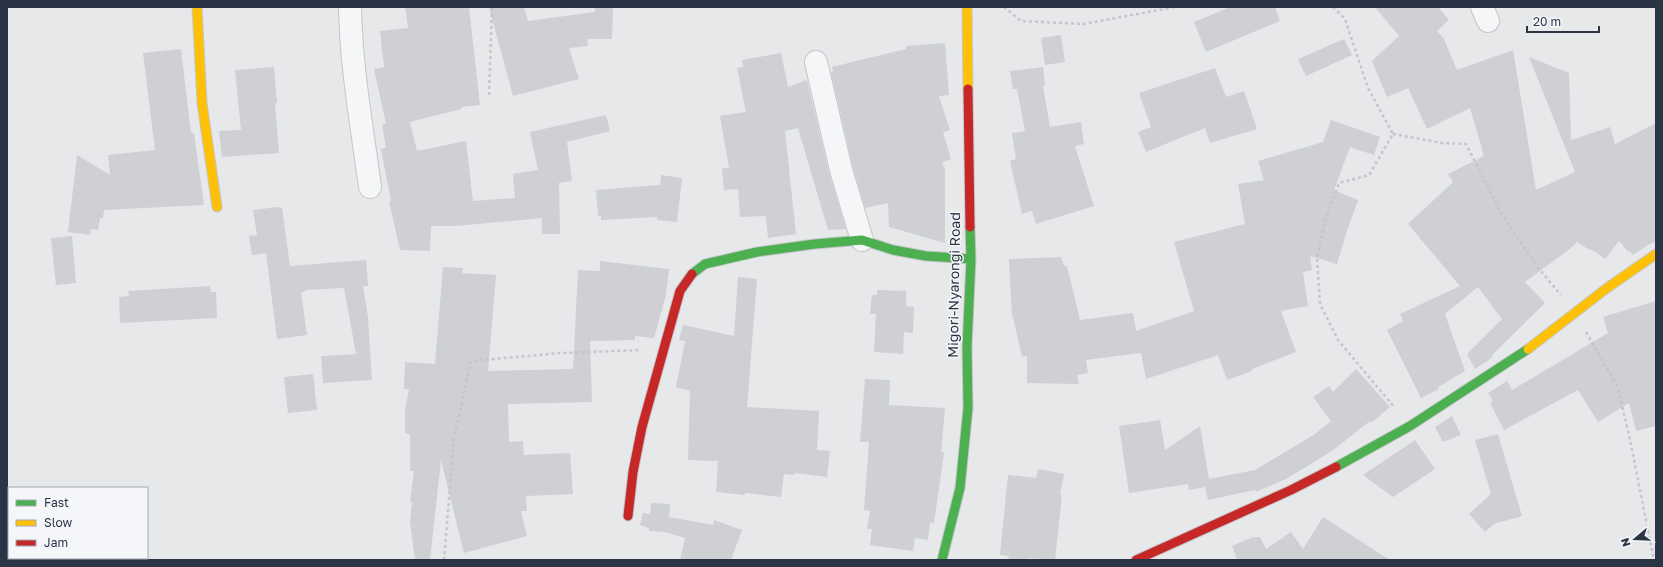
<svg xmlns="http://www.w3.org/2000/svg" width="1663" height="567" viewBox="0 0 1663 567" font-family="'Golos Text',sans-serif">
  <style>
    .building { fill: #ced0d3 }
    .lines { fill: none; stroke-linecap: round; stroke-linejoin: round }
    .street-casing { stroke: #c4c6c8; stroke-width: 24 }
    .fast-casing { stroke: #c4c6c8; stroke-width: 11 }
    .slow-casing { stroke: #c4c6c8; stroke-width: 11 }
    .jam-casing { stroke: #c4c6c8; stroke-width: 11 }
    .path { stroke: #c5c6ca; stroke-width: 2.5; stroke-dasharray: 3 3; stroke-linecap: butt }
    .street { stroke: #f5f6f7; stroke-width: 22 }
    .fast { stroke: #4caf50; stroke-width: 9 }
    .slow { stroke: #ffc107; stroke-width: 9 }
    .jam { stroke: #c62828; stroke-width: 9 }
    .labels { text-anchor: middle; stroke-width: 3; stroke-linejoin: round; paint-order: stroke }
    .street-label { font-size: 14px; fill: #2b3445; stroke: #f4f6f9 }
  </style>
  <rect width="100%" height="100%" fill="#e6e8ea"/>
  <!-- building -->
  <path class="building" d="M405 7H469L480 105 461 107V109L410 122 417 151 466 141 473 201 515 198 513 174 538 170 530 132 606 115 610 131 567 142 572 181 559 183 560 234H542V218L456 226H431L430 251 400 250 389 201H391L381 149 386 148 382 125 386 124 374 69 384 67 380 31 408 28Z
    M489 7H524L528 21 595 12V7H613L612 39H587L588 46 569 48 579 79 513 96Z
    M1230 7H1275L1280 21 1206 52 1194 22Z
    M1375 7H1438L1449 20 1437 31 1444 39 1457 70 1513 50 1536 190 1575 172 1529 57 1569 73 1571 140 1610 127 1615 144 1656 123V242L1649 244 1633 255 1629 251 1628 252 1619 241 1605 259 1594 251 1588 249 1577 242 1571 248 1525 282 1545 303 1492 355 1493 357 1475 369 1467 354 1502 319 1478 287 1445 314 1465 371 1438 387 1439 389 1421 398 1387 330 1403 321 1400 314 1460 286 1408 224 1453 182 1448 174 1484 156 1470 108 1427 129 1408 88 1387 97 1372 61 1399 36Z
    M1061 35 1065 62 1045 65 1041 38Z
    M1344 39 1352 55 1306 76 1298 59Z
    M945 43 949 95 939 96 950 130 943 132 951 159 942 162 945 170V243L889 227 888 203 865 208 853 167 831 72 833 71 832 67 906 49V46Z
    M181 49 191 133H194L204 205 104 210 103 218H100L98 230 91 229 90 235 68 232 77 155 110 175 108 155 155 150 143 53Z
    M781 53 788 87 807 80 829 173 846 229 828 230 798 128 785 131 796 234 768 238 766 216 740 217 738 189 724 190 722 168H729L720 116 746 112 737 68 743 67 742 60Z
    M274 67 277 103H275L279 153 222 157 219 131 241 130 235 70Z
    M1043 67 1045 85 1043 86 1050 127 1081 122 1084 144 1075 146 1094 206 1036 224 1032 211 1022 214 1010 161 1016 159 1012 133 1025 131 1017 89H1013L1010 71Z
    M1215 68 1226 97 1244 91 1257 129 1210 143 1205 128 1146 152 1138 132 1151 127 1139 93Z
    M1331 120 1380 137 1374 155 1350 147 1334 190 1358 200 1347 231 1337 264 1310 256 1312 270 1303 272 1308 306 1281 311 1296 352 1252 369V371L1227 380 1218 355 1146 379 1141 353 1086 360 1088 373 1077 375 1079 384 1027 383V356L1022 357 1013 317H1012L1009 259 1061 257 1064 266H1067L1080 320 1133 313 1136 331 1194 311 1174 242 1245 224 1238 184 1264 180 1258 161 1323 142Z
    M661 175 682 178 677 222 657 220V217L601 220V216H598L596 190 660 185Z
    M277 207 282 208 290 266 366 260 368 286H363L368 317 372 380 323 383 321 356 356 354 344 288 305 290V292H301L307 335 277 339 266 253 252 255 249 236 257 235 253 210Z
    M72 236 76 283 56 285 51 238Z
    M600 261 669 269 666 295 654 338 635 336V340L590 341 592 402 508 404 509 442 523 441 524 455 570 453 573 494 526 496 527 511H521L527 536 464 553 441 460 430 560H415L410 521 412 503 410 502 414 471H410V434L405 433V411L409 389H404L405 362 435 364 443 267 463 268 462 273 496 275 488 371 573 369 578 270 600 271Z
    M738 277 757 279 747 407 819 411 817 450 830 451 827 477 794 473V475L784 474 781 497 745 493V495L716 492 718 461 688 460 690 391 676 387 685 341 679 340 683 325 734 336Z
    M210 286 211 292H216L217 318 120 323 119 297 129 296 128 291Z
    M877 290 906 291V306L914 307 913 333 904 332 903 354 874 352 876 314H870L872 295H877Z
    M1656 301V426L1636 431 1629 403 1598 422 1578 390 1504 430 1490 403 1493 401 1488 393 1507 381 1512 390 1608 333 1603 317Z
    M1356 369 1390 407 1371 423 1370 421 1332 451 1286 479 1256 492 1255 490 1208 500 1205 487 1189 490 1188 484 1129 493 1119 426 1160 420 1165 450 1200 426 1209 479 1255 470 1315 434 1331 421 1313 397 1329 386 1333 392Z
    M313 374 317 410 288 413 284 377Z
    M865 379 890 380 889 405 945 408 941 452 944 453 934 523 930 522 928 540 915 538 913 551 870 545 872 529H867L870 511 864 510 869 442H860Z
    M1452 416 1461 435 1443 442 1435 427Z
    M1498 434 1522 516 1494 524 1485 532 1469 514 1491 494 1475 440Z
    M1415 440 1435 469 1393 497 1363 475Z
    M1038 469 1064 474 1060 495H1062L1055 560 1027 558V560H1008L1009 556 1000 555 1008 475 1036 478Z
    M651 503 670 504 669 517 713 525 714 520 742 530 731 560H680L685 538 665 532 649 531V528L640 525 643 513 650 514Z
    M1323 517 1390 560H1237L1232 546 1253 537H1260L1266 549 1291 532 1303 549Z"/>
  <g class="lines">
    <!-- street casing -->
    <g class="street-casing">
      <path id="street" d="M350 7C351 67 362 127 370 187
        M1482 7 1488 21
        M816 62 841 170 862 240"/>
    </g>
    <!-- fast casing -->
    <g class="fast-casing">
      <path id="fast" d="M692 274 705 264 757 252 815 244 862 240 893 250 926 256 971 259
        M1336 467 1410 426 1528 349
        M942 560 960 488 968 408 967 347 971 259 970 227"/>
    </g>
    <!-- slow casing -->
    <g class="slow-casing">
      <path id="slow" d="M197 7 202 103 217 207
        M967 7 968 89
        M1528 349 1607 288 1656 254"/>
    </g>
    <!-- jam casing -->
    <g class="jam-casing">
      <path id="jam" d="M968 89 970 227
        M628 516 633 472 642 427 680 291 692 274
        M1136 560 1291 490 1336 467"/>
    </g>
    <!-- path -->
    <path class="path" d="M1004 7 1021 21 1084 24 1175 7
      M1333 7 1345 19 1368 88 1393 134 1369 175 1339 183 1325 220 1317 258 1320 304 1338 340 1395 408
      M489 95 492 7
      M1393 134 1442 143 1466 144 1501 213 1539 269 1561 295
      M1586 332 1618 388 1629 435 1654 560
      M444 560 454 438 471 361 561 353 640 350"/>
    <!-- street -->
    <use href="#street" class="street"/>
    <!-- fast -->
    <use href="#fast" class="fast"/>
    <!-- slow -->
    <use href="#slow" class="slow"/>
    <!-- jam -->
    <use href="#jam" class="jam"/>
  </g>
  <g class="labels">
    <!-- street labels -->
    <g class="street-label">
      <text transform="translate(954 285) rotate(-89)" y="5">Migori-Nyarongi Road</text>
    </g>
  </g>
  <!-- border -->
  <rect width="1663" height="567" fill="none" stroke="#2b3445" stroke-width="16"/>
  <!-- legend -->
  <rect x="8" y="487" width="140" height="72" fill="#f4f6f9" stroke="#a4a8b1"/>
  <rect x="16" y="500" width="20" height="6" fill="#4caf50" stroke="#a4a8b1"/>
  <text x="44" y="507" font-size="12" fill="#2b3445">Fast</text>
  <rect x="16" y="520" width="20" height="6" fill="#ffc107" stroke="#a4a8b1"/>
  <text x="44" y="527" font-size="12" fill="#2b3445">Slow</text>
  <rect x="16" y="540" width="20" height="6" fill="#c62828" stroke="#a4a8b1"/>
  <text x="44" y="547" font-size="12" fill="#2b3445">Jam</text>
  <!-- north arrow -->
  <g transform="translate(1635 539) rotate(251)" stroke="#f4f6f9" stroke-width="3" paint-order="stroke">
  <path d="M0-3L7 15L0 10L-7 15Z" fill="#2b3445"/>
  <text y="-6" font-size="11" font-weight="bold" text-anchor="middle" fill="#2b3445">N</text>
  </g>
  <!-- scale -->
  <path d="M1527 26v6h72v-6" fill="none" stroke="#2b3445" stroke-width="2"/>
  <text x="1533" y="26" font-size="12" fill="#2b3445" stroke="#f4f6f9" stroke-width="3" paint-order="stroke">20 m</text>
</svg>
